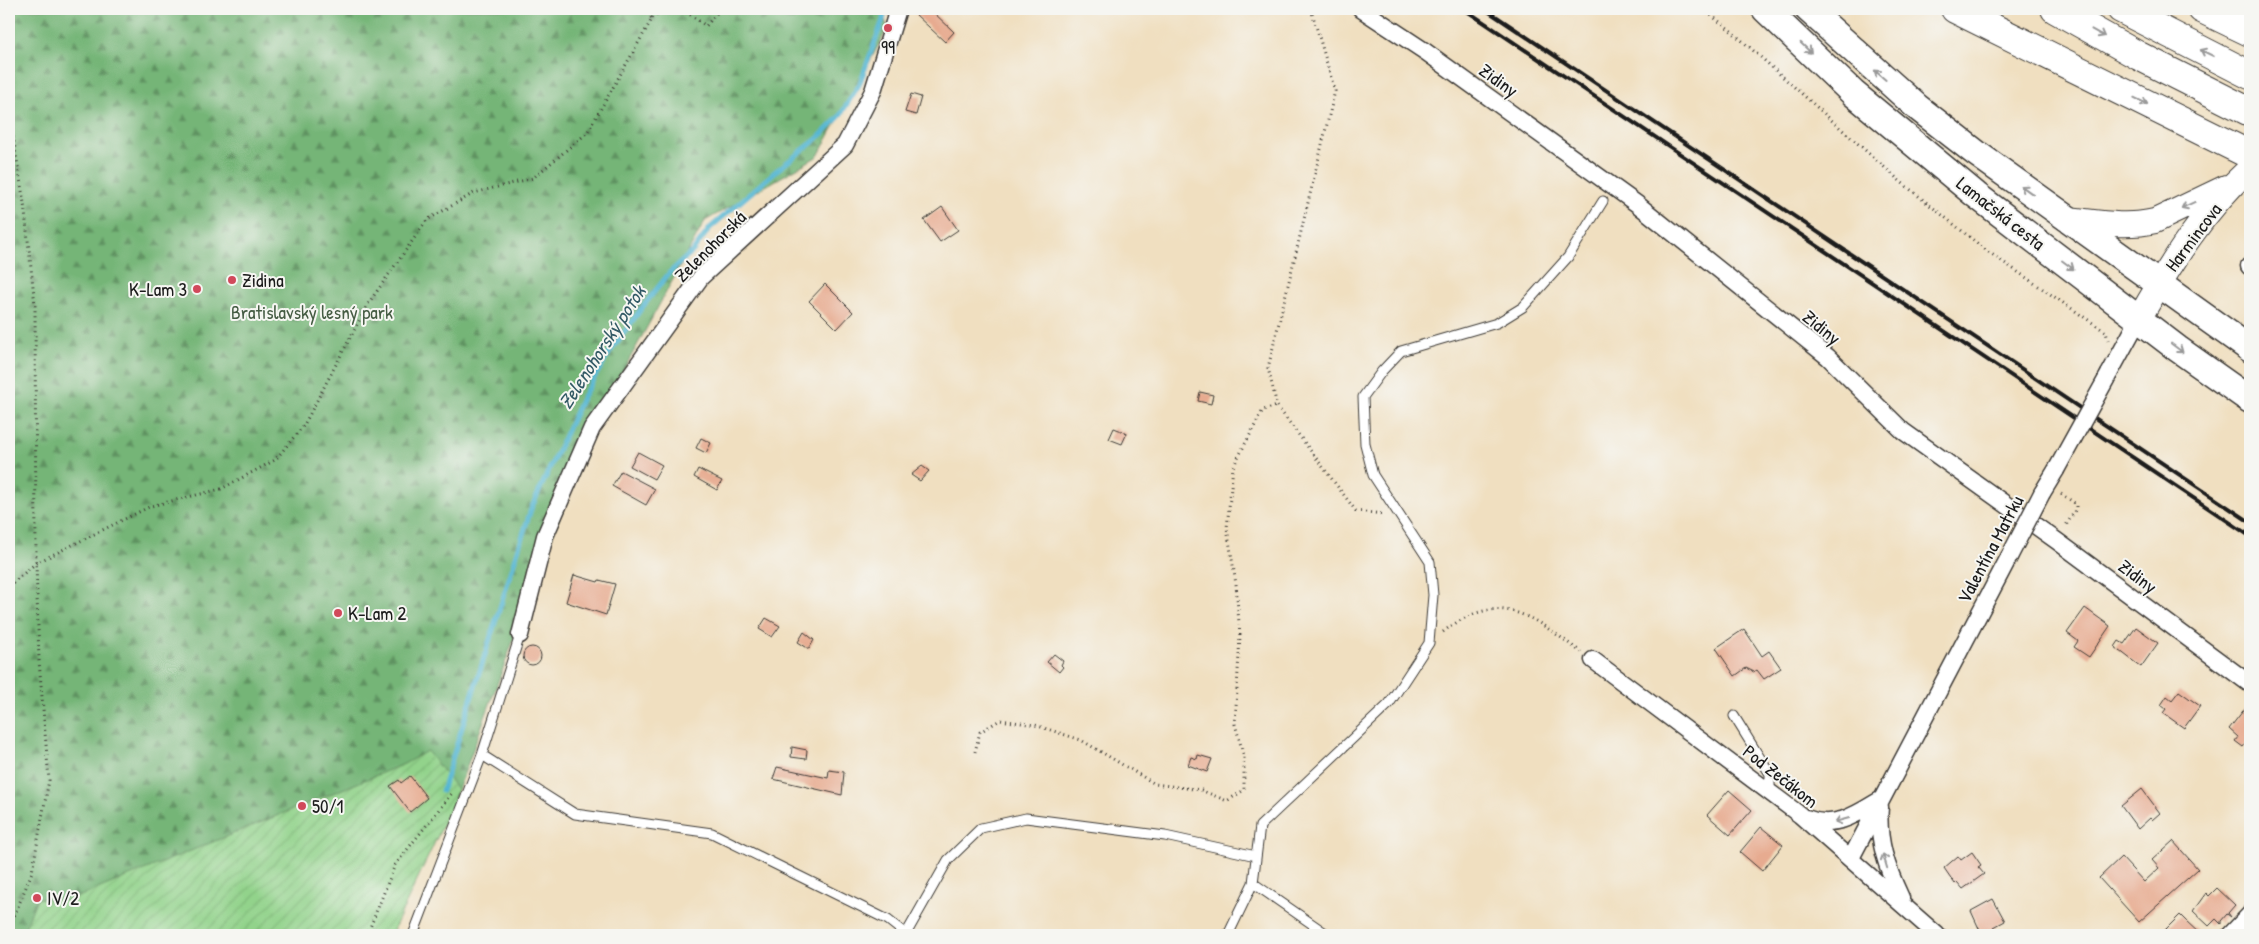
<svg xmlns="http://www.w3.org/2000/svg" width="2259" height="944" viewBox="0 0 2259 944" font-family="'Patrick Hand',sans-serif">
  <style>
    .forest { fill: url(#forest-firs); stroke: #48684a }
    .garden { fill: url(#garden-furrows); stroke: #577854 }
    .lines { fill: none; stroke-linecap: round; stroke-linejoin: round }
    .stream { stroke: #53b5d2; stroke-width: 5 }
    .building { fill: #e7ab90 }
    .lane-casing { stroke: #3c3935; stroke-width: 11 }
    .street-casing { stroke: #3c3935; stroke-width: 19 }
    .secondary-casing { stroke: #3c3935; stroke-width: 26 }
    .primary-casing { stroke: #3c3935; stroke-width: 29 }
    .highway-casing { stroke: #3c3935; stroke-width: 30 }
    .path { stroke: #3c3935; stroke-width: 3; stroke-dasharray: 1 4; stroke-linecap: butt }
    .lane { stroke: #fff; stroke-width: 9 }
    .street { stroke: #fff; stroke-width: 16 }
    .secondary { stroke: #fff; stroke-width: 24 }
    .primary { stroke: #fff; stroke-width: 26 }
    .highway { stroke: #fff; stroke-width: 28 }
    .rail { stroke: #1c1c1c; stroke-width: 4 }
    .street-bridge-casing { stroke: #3c3935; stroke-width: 19; stroke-linecap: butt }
    .street-bridge { stroke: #fff; stroke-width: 16 }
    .oneway { stroke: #999 }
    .poi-dot { fill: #d1495b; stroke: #f6f6f2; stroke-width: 2 }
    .labels { text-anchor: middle; stroke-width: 4; stroke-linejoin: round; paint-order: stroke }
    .poi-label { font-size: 19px; fill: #1c1c1c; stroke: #f6f6f2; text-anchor: start }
    .street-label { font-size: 19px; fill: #1c1c1c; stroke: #f6f6f2 }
    .park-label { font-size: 19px; fill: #455c43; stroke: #f6f6f2 }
    .water-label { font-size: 20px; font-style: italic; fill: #325965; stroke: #f6f6f2 }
  </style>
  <defs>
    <pattern id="forest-firs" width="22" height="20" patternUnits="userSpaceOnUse" patternTransform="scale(1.25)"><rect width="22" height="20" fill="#75b577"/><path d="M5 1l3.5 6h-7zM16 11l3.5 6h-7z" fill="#5f9261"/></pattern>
    <pattern id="garden-furrows" width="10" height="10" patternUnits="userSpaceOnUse" patternTransform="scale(1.25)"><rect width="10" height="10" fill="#92d38b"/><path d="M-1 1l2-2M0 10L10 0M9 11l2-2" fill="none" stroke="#7db577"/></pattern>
  </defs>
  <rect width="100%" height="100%" fill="#f6f6f2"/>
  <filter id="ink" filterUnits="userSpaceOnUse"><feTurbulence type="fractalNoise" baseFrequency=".02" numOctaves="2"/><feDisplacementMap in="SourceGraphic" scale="10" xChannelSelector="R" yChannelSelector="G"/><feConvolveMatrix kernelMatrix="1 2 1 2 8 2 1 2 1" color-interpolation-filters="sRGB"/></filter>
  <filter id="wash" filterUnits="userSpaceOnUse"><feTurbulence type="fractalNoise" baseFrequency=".0096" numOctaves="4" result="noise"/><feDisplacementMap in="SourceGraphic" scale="20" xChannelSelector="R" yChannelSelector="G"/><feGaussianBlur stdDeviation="1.12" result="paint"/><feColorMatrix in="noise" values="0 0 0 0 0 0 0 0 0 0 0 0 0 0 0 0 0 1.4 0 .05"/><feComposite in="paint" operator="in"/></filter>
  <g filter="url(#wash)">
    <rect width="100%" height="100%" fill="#f0dfc0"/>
    <!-- forest -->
    <path class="forest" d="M9 9H881L888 28 818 156 705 221 592 428 453 804 109 935H9Z"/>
    <!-- garden -->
    <path class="garden" d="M427 751 457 789 453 804 391 935H22L37 898 68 901 404 764Z"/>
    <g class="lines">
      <!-- stream -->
      <path class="stream" d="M442 791 531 509 582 398 610 352 641 309 670 272 693 251 710 228 777 170 817 139 839 117 859 85 884 17"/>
    </g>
    <g id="blocks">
      <!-- building -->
      <path class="building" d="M918 9H930L954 32 945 42 915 14Z
        M911 94 921 97 916 115 905 112Z
        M942 207 958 230 940 242 924 220Z
        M825 284 853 312 837 329 809 301Z
        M1200 392 1213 395 1211 404 1198 401Z
        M1114 428 1127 433 1122 444 1109 439Z
        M701 438 711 443 706 453 696 448Z
        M638 452 662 465 654 479 630 466Z
        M922 466 929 471 920 481 911 475Z
        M698 469 722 481 717 490 694 477Z
        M621 471 655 489 646 505 612 486Z
        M574 575 598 582 599 580 615 584 606 615 566 602Z
        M2085 608 2110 626 2089 657 2074 647 2078 641 2067 633Z
        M766 618 780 626 772 637 759 629Z
        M2136 627 2158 643 2141 667 2115 647 2119 641 2124 644Z
        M1744 629 1762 656 1769 651 1781 668 1764 679 1757 670 1754 672 1746 668 1735 676 1716 648Z
        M804 632 814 640 809 649 798 642Z
        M523 656a9 9 0 1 1 18 0a9 9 0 1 1-18 0Z
        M1054 654 1063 661 1061 665 1063 667 1059 672 1047 662Z
        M2179 691 2200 706 2184 728 2163 713 2166 709 2161 705 2167 696 2172 700Z
        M2246 707 2250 710V746L2246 743 2243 747 2235 741 2238 737 2229 729Z
        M792 747 807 750 806 759 791 757Z
        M1198 755 1212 759 1207 772 1188 765 1191 757 1197 759Z
        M777 767 828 778 829 770 844 772 842 795 773 779Z
        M410 776 427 798 410 812 390 786 399 780 401 783Z
        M2142 789 2160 813 2152 820 2150 818 2138 829 2121 806Z
        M1729 790 1752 810 1730 835 1707 815Z
        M1761 827 1783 845 1762 871 1740 852Z
        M2173 841 2198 869 2139 922 2099 878 2121 857 2144 882 2159 868 2152 860Z
        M1972 852 1981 865 1978 867 1984 874 1963 889 1957 882 1955 884 1944 868 1958 856 1961 860Z
        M2217 888 2235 905 2228 913 2231 917 2227 914 2221 921V924L2216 919 2209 926 2193 911 2206 893 2209 896Z
        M1993 899 2005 921 1994 927 1996 930 1982 935 1971 911Z
        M2180 915 2185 920 2201 935H2160Z"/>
    </g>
  </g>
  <g filter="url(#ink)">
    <use href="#blocks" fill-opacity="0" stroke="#3c3935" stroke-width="1"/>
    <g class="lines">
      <!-- lane casing -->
      <g class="lane-casing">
        <path id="lane" d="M1734 716 1770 774V791
          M482 755 575 814 712 833 888 920 907 935
          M1253 883 1328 935
          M906 934 948 860 981 828 1026 818 1165 836 1256 856
          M413 935 482 755 520 635
          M1228 935 1253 883 1260 826 1389 704 1429 643 1433 595 1430 562 1373 475 1365 444 1363 397 1382 371 1401 351 1497 323 1523 307 1568 257 1603 201"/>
      </g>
      <!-- street casing -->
      <g class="street-casing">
        <path id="street" d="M1361 9 1426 52 1637 204 1828 357 1903 431 2057 541 2250 684
          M2249 266 2250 267
          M2109 374 2139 319
          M2042 493 2056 470
          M520 635 545 536 592 428 701 277 845 145 873 91 898 9
          M1593 660 1800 815 1937 935
          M1880 807C1877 841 1887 868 1901 898
          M1806 818C1835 830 1857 814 1880 800
          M1851 858 2009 557
          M2230 935 2250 914"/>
      </g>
      <!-- secondary casing -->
      <g class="secondary-casing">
        <path id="secondary" d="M2067 219C2097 222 2125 228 2155 221L2226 187
          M2139 319C2170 264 2203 211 2250 168"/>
      </g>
      <!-- primary casing -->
      <g class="primary-casing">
        <path id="primary" d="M1765 9 1853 93 1976 195 2178 349 2250 400
          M1808 9 1917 107 1976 153 2250 349"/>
      </g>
      <!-- highway casing -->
      <g class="highway-casing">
        <path id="highway" d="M1955 9 2250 155
          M2055 9 2139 56 2250 112
          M2121 9 2250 75
          M2202 9 2250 32"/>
      </g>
      <!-- path -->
      <path class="path" d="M682 9 706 26 720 9
        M1311 9 1335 91 1268 368 1277 406 1356 511 1383 514
        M1703 9 1729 29 1901 182 1987 251 2106 332 2108 340
        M652 18 663 9
        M9 112 24 203 35 305 36 563 39 661 49 780 32 872 9 929
        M2061 494 2076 504V509L2065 527
        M9 586 36 563 151 506 221 489 275 460 304 425 368 304 427 220 474 193 533 178 587 133 652 19 646 9
        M1443 632C1500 588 1531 616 1581 652
        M975 752 980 732 1000 720 1035 725 1081 740 1155 784 1201 790 1227 801 1244 790V757L1235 724 1240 636 1236 584 1227 528 1233 467 1263 410 1277 406
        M367 935 395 865 452 793"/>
      <!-- lane -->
      <use href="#lane" class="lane"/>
      <!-- street -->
      <use href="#street" class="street"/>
      <!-- secondary -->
      <use href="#secondary" class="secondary"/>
      <!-- primary -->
      <use href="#primary" class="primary"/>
      <!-- highway -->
      <use href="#highway" class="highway"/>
      <!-- rail -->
      <path class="rail" d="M1464 9 2250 536
        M1485 9 2250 522"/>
      <!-- street-bridge casing -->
      <g class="street-bridge-casing">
        <path id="street-bridge" d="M2056 470 2109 374
          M2009 557 2042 493"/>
      </g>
      <!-- street-bridge -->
      <use href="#street-bridge" class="street-bridge"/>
    </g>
    <!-- one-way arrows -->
    <defs><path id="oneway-shaft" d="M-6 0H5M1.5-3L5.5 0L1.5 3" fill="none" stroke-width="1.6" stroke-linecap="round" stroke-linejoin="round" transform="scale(1.25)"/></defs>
    <g class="oneway">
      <use href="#oneway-shaft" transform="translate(2098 33) rotate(29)"/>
      <use href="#oneway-shaft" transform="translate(1806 48) rotate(44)"/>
      <use href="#oneway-shaft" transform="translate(2207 53) rotate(-154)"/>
      <use href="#oneway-shaft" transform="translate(1880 75) rotate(-139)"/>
      <use href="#oneway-shaft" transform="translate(2141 101) rotate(26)"/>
      <use href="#oneway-shaft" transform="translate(2027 190) rotate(-144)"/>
      <use href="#oneway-shaft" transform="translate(2188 205) rotate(155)"/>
      <use href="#oneway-shaft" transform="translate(2068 265) rotate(37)"/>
      <use href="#oneway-shaft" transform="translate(2177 348) rotate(37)"/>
      <use href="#oneway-shaft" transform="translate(1842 820) rotate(165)"/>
      <use href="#oneway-shaft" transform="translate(1885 861) rotate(-107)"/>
    </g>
  </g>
  <!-- markers -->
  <g class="poi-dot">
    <circle cx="888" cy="28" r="5"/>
    <circle cx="232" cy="280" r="5"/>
    <circle cx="197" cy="289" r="5"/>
    <circle cx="338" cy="613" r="5"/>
    <circle cx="302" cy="806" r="5"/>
    <circle cx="37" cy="898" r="5"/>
  </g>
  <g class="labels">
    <!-- poi labels -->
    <g class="poi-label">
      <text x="888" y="54" text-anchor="middle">99</text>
      <text x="242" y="287">Zidina</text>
      <text x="187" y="296" text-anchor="end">K-Lam 3</text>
      <text x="348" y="620">K-Lam 2</text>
      <text x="312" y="813">50/1</text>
      <text x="47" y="905">IV/2</text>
    </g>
    <!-- street labels -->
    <g class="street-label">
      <text transform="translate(1499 80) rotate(36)" y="7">Zidiny</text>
      <text transform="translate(2001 213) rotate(38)" y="7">Lamačská cesta</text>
      <text transform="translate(2193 237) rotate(-53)" y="7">Harmincova</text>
      <text transform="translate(710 246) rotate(-45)" y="7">Zelenohorská</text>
      <text transform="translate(1822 327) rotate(39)" y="7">Zidiny</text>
      <text transform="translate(1990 549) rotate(-62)" y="7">Valentína Matrku</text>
      <text transform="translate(2138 576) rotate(37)" y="7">Zidiny</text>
      <text transform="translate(1781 776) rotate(38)" y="7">Pod Zečákom</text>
    </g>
    <!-- park labels -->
    <g class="park-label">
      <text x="312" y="319">Bratislavský lesný park</text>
    </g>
    <!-- water labels -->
    <g class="water-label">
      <text transform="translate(602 347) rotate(-57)" y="7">Zelenohorský potok</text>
    </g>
  </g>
  <!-- margin -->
  <rect width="2259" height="944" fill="none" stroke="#f6f6f2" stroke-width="30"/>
</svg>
